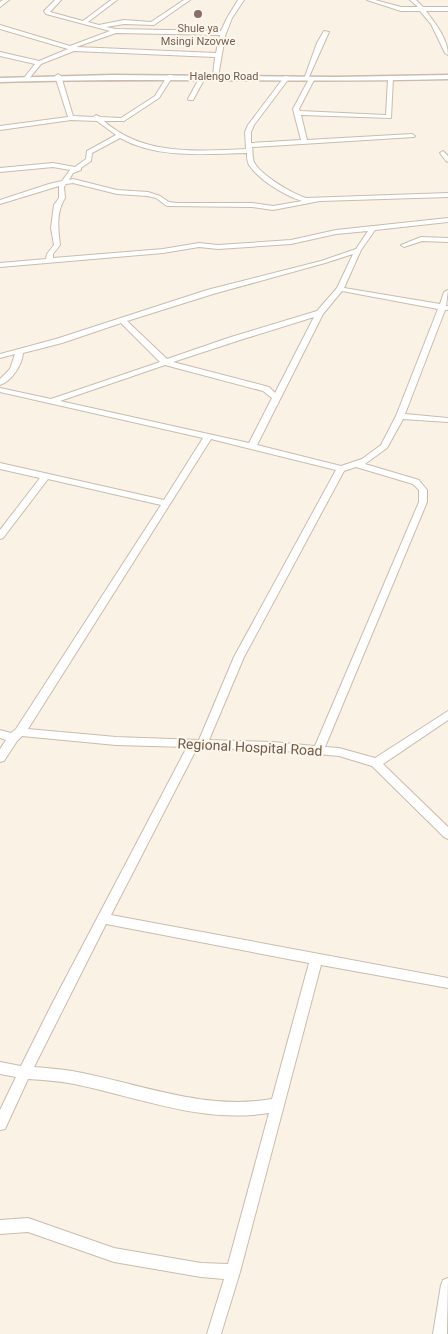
<svg xmlns="http://www.w3.org/2000/svg" width="448" height="1334" viewBox="0 0 448 1334" font-family="Roboto,sans-serif">
  <style>
    .lines { fill: none; stroke-linecap: round; stroke-linejoin: round }
    .minor-casing { stroke: #cbbbad; stroke-width: 2 }
    .tertiary-casing { stroke: #cbbbad; stroke-width: 3 }
    .minor { fill: #fff; fill-rule: evenodd }
    .tertiary { fill: #fff; fill-rule: evenodd }
    .education-dot { fill: #8d6e63; stroke: #fdf7eb; stroke-width: 2 }
    .labels { text-anchor: middle; stroke-width: 4; stroke-linejoin: round; paint-order: stroke }
    .far-education-label { font-size: 11px; fill: #785e54; stroke: #fdf7eb }
    .far-street-label { font-size: 11px; fill: #715b4d; stroke: #fdf7eb }
    .street-label { font-size: 14px; fill: #715b4d; stroke: #fdf7eb }
  </style>
  <rect width="100%" height="100%" fill="#faf3e5"/>
  <g class="lines">
    <!-- minor casing -->
    <g class="minor-casing">
      <path id="minor" d="M3 0H9L0 7V2Z
        M55 0H61L50 12 83 21 111 0H117L88 22 99 25 124 20 151 22 184 0H190L154 25 124 24 106 27 116 29 221 31 227 18 238 0H244L232 18 225 36 218 77 213 76 215 57 74 51 41 64 28 80H24V78L35 64 0 56V52L39 61 68 49 0 29V25L70 46 110 31 46 14 44 11ZM116 33 220 35 216 53 76 47Z
        M367 0H375L401 7H418L410 0H416L423 7H448V11H426C435 23 448 39 448 55L445 53 431 24 420 11H401Z
        M324 31 329 32 308 79H304L317 43Z
        M58 74 61 76 73 116 93 117 96 115 100 117 121 118 155 96 168 75H172L173 76 159 98 124 121H104C143 156 197 151 246 149L245 132 248 125 285 76 290 77 254 125 251 132V143L301 140 293 109 310 77 315 78 299 109 300 111 386 115 388 79 393 78 391 118 301 115 307 140 412 134 415 136 414 137 252 147C253 151 252 157 254 162 260 175 293 194 306 198L448 193V197L320 201 273 210 252 207 167 206 156 198 147 196 117 194 73 183 66 184 64 187 65 198C56 212 58 229 60 245L53 254V258L163 249 199 243 218 245 291 240 336 230 448 218V222L375 230 361 250 344 288 440 304 444 292 448 290 446 306H448V310H445L405 414 448 418V422L403 419 387 448 365 464 419 480 427 490V502L325 747 339 748 375 758 448 711V720L383 764 448 827V839L444 837 372 766 339 756 273 750 197 748 111 915 448 978V988L321 965 240 1272 221 1334H207L224 1279 201 1277 114 1262 28 1232 0 1234V1220L28 1218 114 1248 201 1263 228 1264 269 1113C202 1124 138 1097 74 1084 59 1081 44 1080 28 1079L5 1129 0 1130V1110L16 1077 0 1074V1062L21 1066 52 1004 187 747 116 745 22 736 17 741 4 761 0 762V749L6 740 0 738V730L11 733 16 729 161 505 48 479 3 538 0 539V530L40 478 0 469V463L164 500 203 438 0 392V388L51 399 160 362 121 323 62 343 23 353C22 365 12 381 0 385V379L10 369 15 354 0 358V354L56 339 207 290 321 261 356 249 368 231 336 234 291 244 218 249 199 247 163 253 0 267V263L46 259 47 254 54 245 51 228 54 205 59 198V186L0 204V200L49 184 62 181 70 170 53 167 0 172V168L53 163 75 167 86 159 87 151 116 135 97 121 71 120 0 130V126L68 117 55 76ZM120 138C158 159 205 154 247 153 247 157 247 161 249 165 259 180 285 196 302 201L273 206 252 203H177L169 202 160 196 148 192 117 190 73 179 69 180 73 173 81 170V168L91 161 92 153ZM353 254 337 288 317 311 231 337 167 359 127 321 213 294 325 263ZM342 291 438 309 396 416 381 445 362 459 341 466 257 445 323 314ZM314 317 275 393 269 387 173 362 237 341ZM165 365 263 391 272 398 249 443 60 401ZM211 439 336 470 234 657 199 740 116 737 28 729ZM356 467 413 484 419 490V502L315 746 273 742 209 740 244 657 344 471ZM106 924 309 963 272 1099C203 1111 139 1083 72 1071 60 1069 47 1068 34 1067Z
        M201 75 206 76 193 100H189L188 99Z
        M443 151 448 156V162L446 161 440 153Z
        M421 237 448 238V242L422 241 404 247 401 245Z
        M448 1278 447 1334H433L441 1285 443 1280Z"/>
    </g>
    <!-- tertiary casing -->
    <g class="tertiary-casing">
      <path id="tertiary" d="M112 75 336 77 448 75V79C299 83 149 77 0 82V78Z"/>
    </g>
    <!-- minor -->
    <use href="#minor" class="minor"/>
    <!-- tertiary -->
    <use href="#tertiary" class="tertiary"/>
  </g>
  <!-- markers -->
  <circle class="education-dot" cx="198" cy="14" r="5"/>
  <g class="labels">
    <!-- far-education labels -->
    <g class="far-education-label">
      <text x="198" y="32">Shule ya<tspan x="198" dy="13">Msingi Nzovwe</tspan></text>
    </g>
    <!-- far-street labels -->
    <g class="far-street-label">
      <text x="224" y="80">Halengo Road</text>
    </g>
    <!-- street labels -->
    <g class="street-label">
      <text transform="translate(250 747) rotate(3)" y="5">Regional Hospital Road</text>
    </g>
  </g>
</svg>
